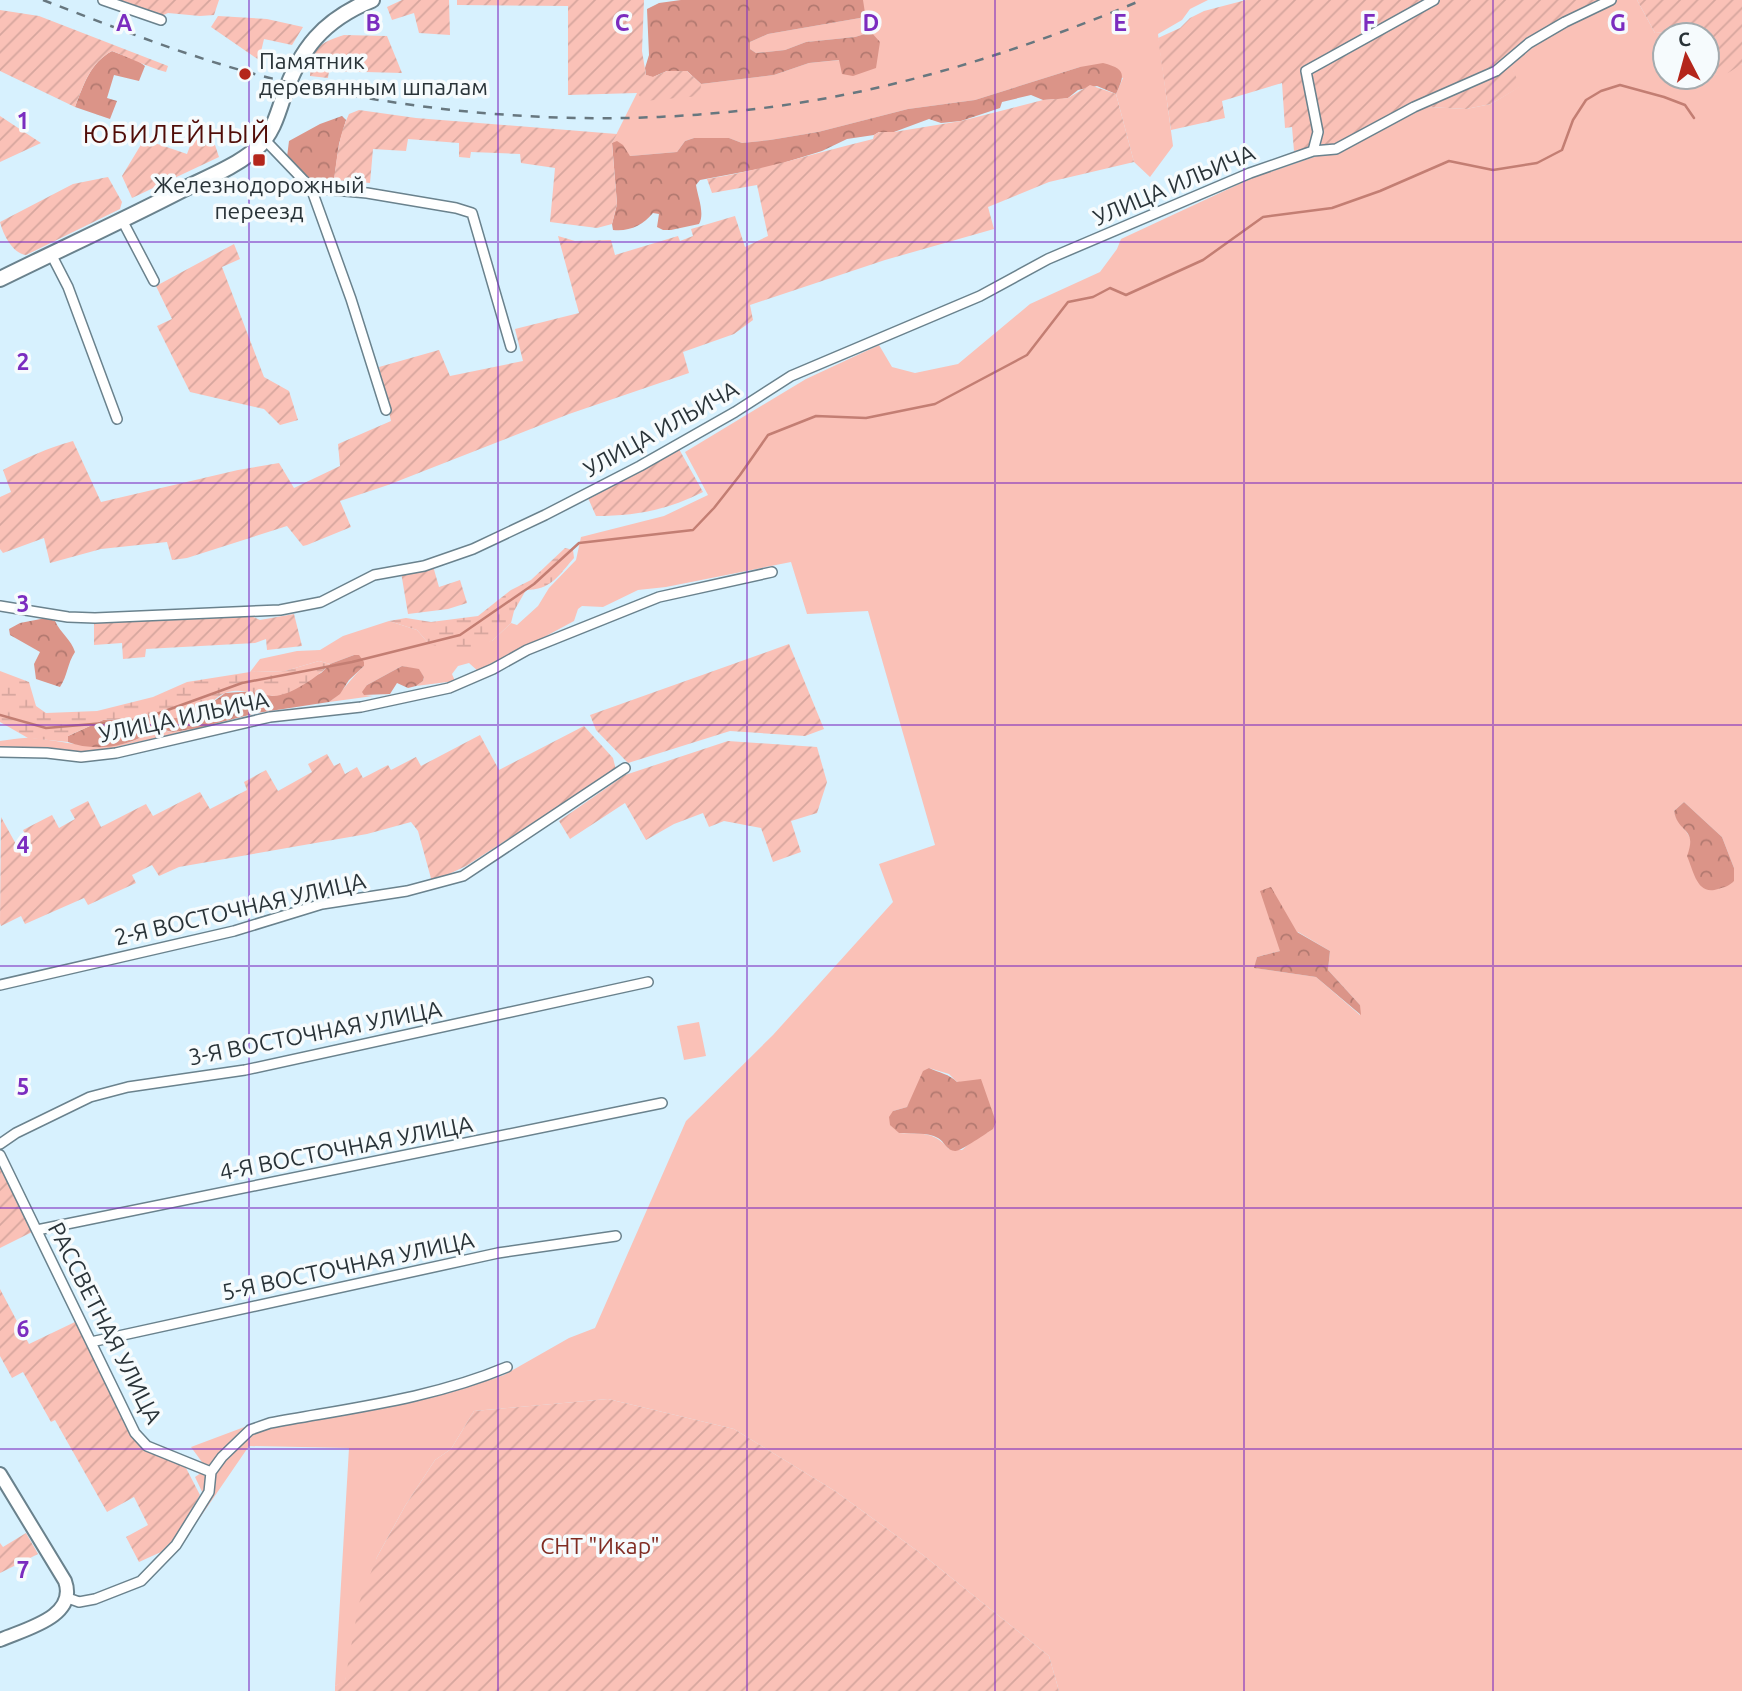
<svg xmlns="http://www.w3.org/2000/svg" width="1742" height="1691" viewBox="0 0 1742 1691" font-family="Ubuntu,sans-serif">
  <style>
    .grass { fill: #fac1b7; fill-rule: evenodd }
    .forest { fill: url(#forest-crowns) }
    .wetland { fill: url(#wetland-marsh) }
    .garden { fill: url(#garden-furrows) }
    .lines { fill: none; stroke-linecap: round; stroke-linejoin: round }
    .stream { stroke: #c37e73; stroke-width: 2.5 }
    .street-casing { stroke: #6a828d; stroke-width: 12 }
    .secondary-casing { stroke: #6a828d; stroke-width: 16 }
    .primary-casing { stroke: #6a828d; stroke-width: 18 }
    .street { stroke: #fff; stroke-width: 9 }
    .secondary { stroke: #fff; stroke-width: 12 }
    .primary { stroke: #fff; stroke-width: 14 }
    .rail { stroke: #67777f; stroke-width: 2.5; stroke-dasharray: 9 9; stroke-linecap: butt }
    .grid { fill: none; stroke: #7b2cbf; stroke-width: 2; stroke-opacity: 0.55 }
    .poi-dot { fill: #b4261b; stroke: #f6fbfd; stroke-width: 2.5 }
    .labels { text-anchor: middle; stroke-width: 7; stroke-linejoin: round; paint-order: stroke }
    .poi-label { font-size: 23px; fill: #293338; stroke: #f6fbfd; text-anchor: start }
    .street-label { font-size: 23px; fill: #293338; stroke: #f6fbfd }
    .park-label { font-size: 23px; fill: #812d23; stroke: #f6fbfd }
    .quarter-label { font-size: 26px; letter-spacing: 2px; fill: #500c07; stroke: #f6fbfd }
    .grid-label { font-size: 23px; text-anchor: middle; font-weight: bold; fill: #7b2cbf; stroke: #f6fbfd; stroke-width: 7; stroke-linejoin: round; paint-order: stroke }
  </style>
  <defs>
    <pattern id="forest-crowns" width="20" height="18" patternUnits="userSpaceOnUse" patternTransform="scale(1.75)"><rect width="20" height="18" fill="#db9488"/><path d="M2 6a3 3 0 1 1 6 0M12 15a3 3 0 1 1 6 0" fill="none" stroke="#b27970"/></pattern>
    <pattern id="wetland-marsh" width="20" height="14" patternUnits="userSpaceOnUse" patternTransform="scale(1.75)"><rect width="20" height="14" fill="#fac1b7"/><path d="M1 5h8M5 5V1M11 12h8M15 12V8" fill="none" stroke="#d6a69e"/></pattern>
    <pattern id="garden-furrows" width="10" height="10" patternUnits="userSpaceOnUse" patternTransform="scale(1.75)"><rect width="10" height="10" fill="#fac1b7"/><path d="M-1 1l2-2M0 10L10 0M9 11l2-2" fill="none" stroke="#d6a69e"/></pattern>
  </defs>
  <rect width="100%" height="100%" fill="#d7f1fe"/>
  <!-- grass -->
  <path class="grass" d="M863 0H1208L1190 9 1182 20 1158 34 1173 146 1150 177 1134 162 1116 94 1123 78 1080 67 975 100 908 109 818 132 770 140 742 143 729 138H694L685 141 677 152 630 156 612 143 646 75 701 84 774 75 809 63 840 60 871 32 855 37 806 42 785 50 756 53 750 49V42L768 34 860 18Z
    M1605 0H1637L1655 33 1700 30 1707 35H1665V77H1707V70L1715 75 1742 64V1691H1059L1049 1656 923 1555 835 1491 734 1429 608 1399 474 1411 451 1449 435 1460 405 1506 377 1557 345 1681 335 1686 349 1448 249 1446 199 1519 205 1498 195 1477 207 1469 191 1447 255 1423 307 1411 388 1405 449 1393 504 1375 569 1338 595 1328 686 1121 773 1035 893 902 879 864 935 845 868 611 807 614 791 562 666 587 638 590 603 607 582 606 578 609 574 621 479 672 469 663 458 666 452 674 455 681 416 686 423 681 424 677 419 670 402 666 367 685 365 695 373 696 329 702C343 692 351 678 364 666L354 655 330 664 319 661 285 671 250 672 260 659 297 651 320 650 343 636 389 621 417 630 429 644 492 641 511 623 517 625 538 606 549 588 576 560 581 537 664 516 708 495 685 452 806 379 879 345 892 367 915 373 958 364 1030 304 1100 272 1117 249 1121 239 1252 178 1323 154 1409 106 1466 109 1491 104 1519 87 1507 54ZM1684 802 1722 837 1734 868 1692 844C1690 831 1676 824 1674 811ZM1298 932 1330 951 1328 970 1360 1005V1015L1316 977 1255 968 1257 957 1280 951ZM929 1068 949 1074 957 1082 988 1132 977 1137 962 1150 949 1149C934 1131 921 1134 899 1133L893 1111 907 1107Z
    M146 728 173 732 198 728 103 750 73 753 0 748V741C11 740 22 737 32 738 68 741 112 756 145 735Z
    M699 1022 706 1056 684 1060 677 1026Z"/>
  <!-- forest -->
  <path class="forest" d="M681 0H863L865 13 860 18 768 34 750 42V49L756 53 785 50 806 42 855 37 871 32 880 42 876 68 853 76 842 74 839 60 809 63 774 75 701 84 687 71H667L653 77 646 75 645 68 649 55 647 9 659 3Z
    M112 51 138 61 145 66 139 81 114 75 107 98 117 101 110 119 75 107C84 84 90 63 112 51Z
    M1103 63C1126 69 1125 74 1116 94L1097 86 1078 90 1068 98 1062 99 1043 100 1031 95 1002 102 1000 108 961 121 941 123 929 119 894 132H879L874 135 847 139 822 151 770 167 700 180 696 185C698 198 705 213 699 224L671 230H663L657 227 659 214 653 213C643 225 629 232 613 230L612 224 617 204 612 143 617 141 623 145 630 156 677 152 685 141 694 138H729L742 143 770 140 818 132 908 109 975 100 1080 67Z
    M342 116 346 120 339 144 334 180C325 178 320 180 312 181 301 181 293 165 287 157L289 141 320 124Z
    M46 618 55 621C61 634 71 639 75 652 67 664 68 675 60 687L36 679 34 664 40 652 10 635 9 629 20 623Z
    M354 655H359L364 662V666L349 680 340 694 329 702 257 713 198 728 173 732 160 729 151 716 156 719 199 713 225 693 255 691 273 696 321 673 330 664Z
    M402 666 419 669 424 677 423 681 416 686 408 688 397 683 390 694 364 695 362 692 367 685Z
    M136 718 146 728 145 735C124 748 91 751 68 742V736L103 720Z
    M1684 802 1722 837 1734 868V881C1729 886 1725 887 1718 889 1697 896 1694 872 1687 856 1698 827 1678 834 1674 811Z
    M1271 887 1297 932 1330 951 1328 970 1360 1005 1361 1015 1316 977 1254 968 1257 957 1280 951 1260 891Z
    M929 1068C940 1073 949 1074 957 1082L981 1079 996 1122 993 1129C988 1132 960 1152 955 1151 947 1151 944 1141 938 1138 927 1132 912 1134 899 1133L890 1125 889 1117 893 1111 907 1107 923 1071Z"/>
  <!-- wetland -->
  <path class="wetland" d="M565 548 573 550 574 558C558 576 551 590 526 590L514 611 511 623 492 641 468 648 441 647 429 644 417 630 389 621 406 618 431 622 478 616 511 590 531 580Z
    M319 661 330 664C319 676 290 696 274 696 258 695 241 687 225 693 216 696 208 708 199 712 187 719 170 718 156 719L153 717 160 729 146 728 136 718 103 720 68 736V742L28 738 0 722V671L29 682 36 706 46 713 97 711 153 697 187 682 250 672 285 671Z"/>
  <!-- garden -->
  <path class="garden" d="M109 0H219L214 15 200 16 168 13 159 17Z
    M402 0H449L450 35 419 33 414 13 392 20 387 7Z
    M457 0H644L642 51 646 75 653 77 667 71H687L701 84 700 96 644 101 637 93 568 95V6L457 5Z
    M1246 0H1605L1507 54 1520 87 1491 104 1466 109 1409 106 1323 154 1320 142 1306 149 1294 151 1292 127 1285 128 1282 83 1222 101 1225 118 1171 130 1158 38 1180 28 1190 18 1204 11Z
    M1637 0H1742V64L1728 73 1715 75 1707 70C1707 55 1714 38 1700 30L1655 33Z
    M0 10 39 16 168 66 166 72C147 67 131 58 112 51 90 63 84 84 75 107L0 71Z
    M218 16 267 19 303 27 292 45 264 39 259 60 211 27Z
    M344 35 387 36 402 73 329 71 328 78 310 76C312 49 318 43 344 35Z
    M1090 85 1116 94 1134 162 1049 182 988 207 994 229 885 260 750 305 753 320 734 334 683 352 689 373 569 414 388 485 340 501 351 527 307 545 303 546 287 526 187 558 172 560 167 542 101 549 50 563 44 538 3 553 0 549V497L11 492 3 470C25 458 48 448 73 441L101 502 238 470 279 463 294 488 340 466 338 444 391 421 379 367 439 350 450 376 523 361 515 329 579 313 558 236 575 241 611 240 615 255 678 236 680 241 693 236 691 229 735 216 745 247 768 236 757 185 712 193 707 179C764 170 818 152 873 139L874 135 879 132H894L961 121 1043 100 1068 98Z
    M359 110 416 118 617 134 612 143 617 204 612 224 597 228 550 222 555 168 521 163 520 154 471 152 470 158 459 157V143L408 139 406 151 373 149 370 183 334 180C337 157 339 134 349 114Z
    M0 116 41 143 0 162Z
    M193 138 215 145 219 157 132 198 122 176 142 143 146 140 187 154Z
    M108 177 122 202 120 209 26 255C12 253 3 234 0 222L73 184Z
    M234 244 240 259 222 267 264 377 289 391 298 420 280 425 264 409 190 392 157 326 172 319 156 286Z
    M679 449 703 492C668 510 635 516 596 516L588 498Z
    M433 566 439 587 460 580 467 603 448 609 408 614 401 572Z
    M180 614 249 615 260 620 294 614 302 646 267 650 266 639 255 643 146 649 145 657 123 659 122 643 94 645V623Z
    M789 644 824 729 805 736 730 731 628 763 596 730 590 715Z
    M584 726 613 758 616 770 466 866 432 882 418 831 411 822 367 834 179 867 159 876 152 865 132 875 136 883 88 905 84 898 25 924 21 916 1 926 0 923 1 817 17 846 28 841 23 830 52 815 59 828 75 819 70 810 88 801 101 827 146 804 153 816 200 792 210 809 247 790 244 782 266 770 278 791 312 772 308 764 327 754 334 766 340 763 345 774 357 767 363 778 388 765 391 770 416 757 421 766 480 735 499 770Z
    M728 741 817 747 827 782 817 813 791 821 801 852 773 862 761 828 724 821 709 827 703 813 674 824 646 840 625 803 570 839 559 821 625 775Z
    M0 1166 34 1231 0 1248Z
    M0 1289 29 1344 77 1321 133 1438 144 1449 186 1468 200 1495 173 1540 161 1552 139 1562 126 1537 148 1525 134 1497 107 1512 55 1420 51 1422 23 1372 12 1378 0 1356Z
    M608 1399 734 1429 835 1491 923 1555 1049 1656 1059 1691H335V1686L345 1680 359 1603 377 1557 405 1506 435 1460 451 1449 474 1411Z
    M26 1533 38 1554 0 1573V1543L3 1547Z"/>
  <g class="lines">
    <!-- stream -->
    <path class="stream" d="M0 715 46 728 140 720 242 683 352 662 460 635 534 584 579 543 693 530 714 508 740 475 768 435 816 416 866 418 935 404 1027 355 1068 302 1093 297 1110 288 1126 295 1203 260 1263 217 1332 208 1380 191 1449 161 1493 170 1537 163 1562 150 1573 120 1586 100 1601 91 1620 85 1664 97 1685 105 1694 118"/>
    <!-- street casing -->
    <g class="street-casing">
      <path id="street" d="M103 0 161 20
        M265 140 311 188 367 193 456 208 472 213 511 347
        M1313 151 1318 132 1306 71 1434 0
        M311 188 351 299 386 410
        M122 220 154 281
        M51 254 68 287 117 419
        M0 606 68 617 95 618 280 610 321 602 374 575 424 566 473 549 545 515 640 466 735 412 791 376 980 296 1048 259 1250 173 1313 151 1336 149 1414 107 1496 71 1529 43 1565 22 1611 0
        M0 752 47 753 81 757 116 753 270 717 361 707 449 688 493 669 527 650 659 597 772 572
        M0 985 234 931 322 904 407 891 463 876 625 768
        M0 1144 16 1133 90 1097 128 1087 245 1070 648 982
        M0 1155 135 1433 147 1446 211 1472
        M37 1230 662 1103
        M91 1342 498 1253 616 1236
        M68 1598 79 1602 95 1599 141 1581 176 1545 209 1492 211 1472 222 1457 250 1430 270 1423C350 1408 431 1399 507 1367"/>
    </g>
    <!-- secondary casing -->
    <g class="secondary-casing">
      <path id="secondary" d="M0 1474 65 1581C78 1617 25 1629 0 1640"/>
    </g>
    <!-- primary casing -->
    <g class="primary-casing">
      <path id="primary" d="M0 279C61 249 122 221 182 190 206 178 235 167 256 149 271 136 277 117 283 98 300 49 323 20 372 0"/>
    </g>
    <!-- street -->
    <use href="#street" class="street"/>
    <!-- secondary -->
    <use href="#secondary" class="secondary"/>
    <!-- primary -->
    <use href="#primary" class="primary"/>
    <!-- rail -->
    <path class="rail" d="M43 0C124 31 206 64 291 83 487 127 693 132 889 85 976 64 1059 35 1142 0"/>
  </g>
  <!-- grid -->
  <path class="grid" d="M249 0V1691M498 0V1691M747 0V1691M995 0V1691M1244 0V1691M1493 0V1691M0 242H1742M0 483H1742M0 725H1742M0 966H1742M0 1208H1742M0 1449H1742"/>
  <!-- markers -->
  <g class="poi-dot">
    <circle cx="245" cy="74" r="7"/>
    <rect x="252" y="153" width="14" height="14" rx="3.5"/>
  </g>
  <g class="labels">
    <!-- poi labels -->
    <g class="poi-label">
      <text x="259" y="69">Памятник<tspan x="259" dy="26">деревянным шпалам</tspan></text>
      <text x="259" y="193" text-anchor="middle">Железнодорожный<tspan x="259" dy="26">переезд</tspan></text>
    </g>
    <!-- street labels -->
    <g class="street-label">
      <text transform="translate(1174 185) rotate(-23)" y="8">УЛИЦА ИЛЬИЧА</text>
      <text transform="translate(661 429) rotate(-29)" y="8">УЛИЦА ИЛЬИЧА</text>
      <text transform="translate(184 717) rotate(-12)" y="8">УЛИЦА ИЛЬИЧА</text>
      <text transform="translate(240 909) rotate(-13)" y="8">2-Я ВОСТОЧНАЯ УЛИЦА</text>
      <text transform="translate(315 1033) rotate(-11)" y="8">3-Я ВОСТОЧНАЯ УЛИЦА</text>
      <text transform="translate(346 1148) rotate(-11)" y="8">4-Я ВОСТОЧНАЯ УЛИЦА</text>
      <text transform="translate(348 1266) rotate(-12)" y="8">5-Я ВОСТОЧНАЯ УЛИЦА</text>
      <text transform="translate(105 1323) rotate(63)" y="8">РАССВЕТНАЯ УЛИЦА</text>
    </g>
    <!-- park labels -->
    <g class="park-label">
      <text x="600" y="1554">СНТ "Икар"</text>
    </g>
    <!-- quarter labels -->
    <g class="quarter-label">
      <text x="177" y="143">ЮБИЛЕЙНЫЙ</text>
    </g>
  </g>
  <g class="grid-label">
    <text x="124" y="31">A</text>
    <text x="373" y="31">B</text>
    <text x="622" y="31">C</text>
    <text x="871" y="31">D</text>
    <text x="1120" y="31">E</text>
    <text x="1369" y="31">F</text>
    <text x="1618" y="31">G</text>
    <text x="23" y="129">1</text>
    <text x="23" y="370">2</text>
    <text x="23" y="612">3</text>
    <text x="23" y="853">4</text>
    <text x="23" y="1095">5</text>
    <text x="23" y="1337">6</text>
    <text x="23" y="1578">7</text>
  </g>
  <!-- north arrow -->
  <g transform="translate(1686 56) rotate(354)"><circle r="33" fill="#f6fbfd" stroke="#a4abae" stroke-width="2"/>
  <path d="M0-5L12 26L0 18L-12 26Z" fill="#b4261b"/>
  <text y="-10" font-size="19" font-weight="bold" text-anchor="middle" fill="#293338">С</text>
  </g>
</svg>
